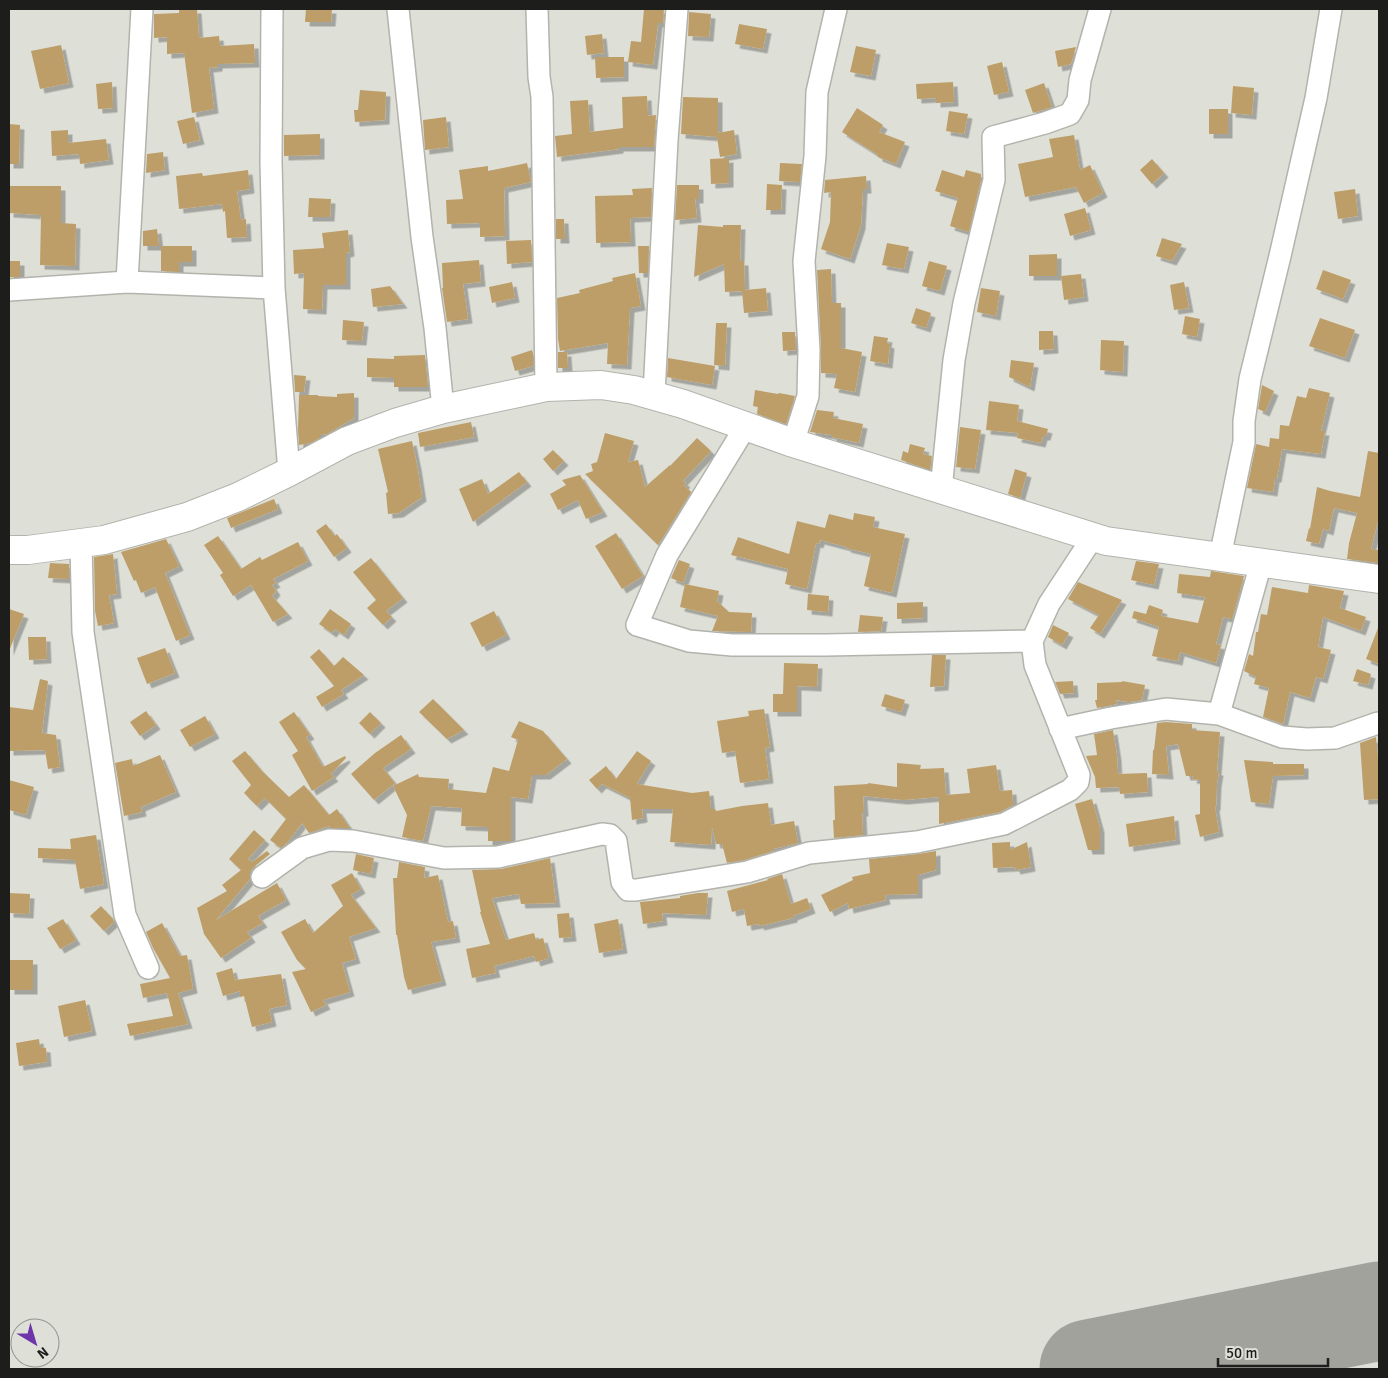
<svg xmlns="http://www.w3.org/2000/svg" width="1388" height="1378" viewBox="0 0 1388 1378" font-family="Signika,sans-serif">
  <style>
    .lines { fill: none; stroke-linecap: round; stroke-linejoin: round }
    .runway { stroke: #a1a29c; stroke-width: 99 }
    .building { fill: #be9e67; filter: url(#shadow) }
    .minor-casing { stroke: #b2b3ac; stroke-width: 24 }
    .major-casing { stroke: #b2b3ac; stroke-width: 30 }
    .minor { stroke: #fff; stroke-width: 21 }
    .major { stroke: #fff; stroke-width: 28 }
  </style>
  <defs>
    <filter id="shadow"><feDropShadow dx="4.5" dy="4.5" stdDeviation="0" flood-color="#0004"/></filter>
  </defs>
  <rect width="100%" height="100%" fill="#dee0d8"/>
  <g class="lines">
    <!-- runway -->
    <path class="runway" d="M1089 1369 1379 1311"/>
  </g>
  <!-- building -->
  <path class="building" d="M179 9H197L199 38 219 36 220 46 254 44 255 63 218 64V67L209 68 214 109 192 113 184 53 167 54V37L154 38V14L179 13Z
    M306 9H332L331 22H305Z
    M644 9H664L663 23H658L653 65 628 62 631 41 641 42Z
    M689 12 711 14 709 37 688 36Z
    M739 24 767 29 763 49 735 44Z
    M602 34 604 53 587 55 585 36Z
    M61 45 69 83 40 89 31 51Z
    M856 46 876 50 871 76 850 72Z
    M1076 47 1071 64 1058 67 1055 51Z
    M595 57H624V77L596 78Z
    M1002 62 1009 92 994 95 987 66Z
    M112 82 113 108 98 109 96 84Z
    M953 82 954 102 936 103V98L917 99 916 84Z
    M1044 83 1052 107 1033 113 1025 90Z
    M1233 86 1254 88 1252 115 1231 113Z
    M360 90 386 92 385 120 355 122 354 110H358Z
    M647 96 648 116 656 115 654 147H619V149L557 157 555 136 572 134 570 101 588 100 590 132 623 128 622 97Z
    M683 97 718 98V133L734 130 737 154 720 157 717 137 681 134Z
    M857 108 883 125 879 132 905 142 896 164 878 157V155L842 132Z
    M1209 109H1228V134H1209Z
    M949 111 968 114 964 134 946 131Z
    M194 117 200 140 183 144 177 121Z
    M446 117 449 147 425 150 423 120Z
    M9 124 20 125 19 164H9Z
    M68 130V143L106 139 109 160 80 164 79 154 52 156 51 131Z
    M320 134V155L284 156V135Z
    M1074 135 1080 170 1090 165 1103 193 1084 203 1076 187 1025 197 1018 164 1053 157 1049 139Z
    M163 152 165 170 146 173 147 154Z
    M729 158V183L711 184 710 159Z
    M1152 159 1164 173 1152 184 1140 170Z
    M527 163 531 182 504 188 505 236 480 237V223L447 224 446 200 463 199 459 170 488 166V171Z
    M780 163 802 164 800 182 779 181Z
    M248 170 250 189 237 191 241 220 246 219 247 237 227 238 225 211 223 212 222 204 179 209 176 176 202 173 203 176Z
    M942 170 964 177 966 170 981 174V179L969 232 950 226 958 198 935 191Z
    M866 176 867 189H863L861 225 850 259 821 249 830 222 831 192 824 193 825 180Z
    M767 184 782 185 781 210H766Z
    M677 185H699V199H695L697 218 675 220Z
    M10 186H61V223L76 224 75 266 40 265 41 215 9 213Z
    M652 188 651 217 630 218 631 242 596 243 595 196 633 195 632 189Z
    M1355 189 1358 216 1338 219 1334 192Z
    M309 198 331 199 330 217H308Z
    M1085 208 1091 230 1070 236 1064 214Z
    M556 219H564L565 239H556Z
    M698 225 723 227V225H741L740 261H744L745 290 766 288 768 311 744 313 742 291 725 292 724 264 694 277Z
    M157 229 159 246H143V231Z
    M348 230 350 252 346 253V285H323L322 310 303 309 304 273 294 274 293 250 324 248 322 233Z
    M1162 238 1182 244 1172 261 1156 256Z
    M531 240 532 262 507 264 506 241Z
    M887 243 909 247 904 269 882 265Z
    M161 246H192V262H179V272L161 271Z
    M638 246H649L648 273H639Z
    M1057 254V276H1029V255Z
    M479 260 481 282 463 284 468 319 447 322 442 288H443L442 263Z
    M9 261H20V277H9Z
    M929 261 947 266 940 291 922 286Z
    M831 269 832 303H841V348L862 352 855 392 834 388 837 374 821 373V349L817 270Z
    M1323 270 1351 280 1343 299 1316 289Z
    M635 273 641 306 630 308 627 365 607 364 608 343 560 351 558 339 557 298 580 293 579 290 613 281 612 278Z
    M1081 274 1084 297 1064 300 1061 276Z
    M512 282 515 298 492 303 489 287Z
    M1184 282 1189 308 1174 310 1170 285Z
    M390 286 403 304 373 307 371 289Z
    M981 288 1000 291 996 316 977 312Z
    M916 308 931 313 926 328 911 323Z
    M1185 316 1200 319 1197 337 1182 334Z
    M1320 318 1355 330 1345 358 1309 346Z
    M343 320 364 322 362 341 342 340Z
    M716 323H727L725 366 714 365Z
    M1039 331H1053L1054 349 1039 350Z
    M782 332H795L796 350 783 351Z
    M874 336 888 338 887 343 890 344 888 364 870 361Z
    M1101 340 1124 341 1123 372 1100 370Z
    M532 350 533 353V366L515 371 511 357Z
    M558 352H567L568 368H558Z
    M425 355 428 387H394V378L367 377V358L394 359V356Z
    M668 358 715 366 712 385 667 377Z
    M1011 360 1034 363 1030 387 1009 377Z
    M294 375 306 376 304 392H295Z
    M1262 385 1274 391 1265 412 1258 409Z
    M1309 388 1330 393 1321 431H1325L1321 454 1282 449 1277 478H1275L1273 492 1247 488 1256 444 1269 447 1270 438 1279 439 1280 425 1289 426 1297 396 1306 398Z
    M755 390 778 394 779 393 795 396 786 424 757 414 758 407 753 406Z
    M354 393V418L327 434 320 435V438L310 443 299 445 298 430 299 395H318V396L337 397V394Z
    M989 401 1019 405 1017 421 1048 429 1046 436H1043L1041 443 1017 438 1018 433 986 430Z
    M817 410 834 412 833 418 863 424 859 443 832 437V435L810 432Z
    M471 422 474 437 420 447 418 433Z
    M960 427 981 430 975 469 956 467Z
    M605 433 634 441 628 462 638 460 645 487 670 465V466L697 438 711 451 683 481 686 483 684 485 691 492 658 545 585 474 593 471 591 464 597 462Z
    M412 441 417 465 422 497 399 513 388 514 386 493 388 492 378 449Z
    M910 444 925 448 923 454 932 456 930 470 901 460 903 451 908 453Z
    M553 450 564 461 553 471 543 459Z
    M1368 451 1379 453V517L1371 549 1379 550V563L1347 559 1349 543 1357 513 1334 508 1329 531 1323 529 1319 544 1306 541 1309 528 1310 529 1317 487 1330 491 1360 497Z
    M1015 469 1027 473 1020 498 1008 494Z
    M519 472 527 482 473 522 459 489 482 479 488 494Z
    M580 475 603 512 586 519 578 500 558 510 550 494 566 485 562 480Z
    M274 499 278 509 231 528 227 518Z
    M854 513 875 517 873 527 905 534 892 593 864 586 871 554 846 548 847 547 820 540 819 544 816 543 807 589 785 584 788 569 731 555 738 537 789 554 797 521 825 528 829 514 853 520Z
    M326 524 335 536 337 534 347 548 334 557 316 531Z
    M616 533 643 576 622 589 595 546Z
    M218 536 241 569 260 557 262 560 298 542 308 561 273 579 276 583 272 585 276 591 272 596 288 614 273 622 251 585 233 596 220 575 223 573 204 545Z
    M166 539 179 566 165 573 190 635 176 641 155 587 141 593 136 580 134 581 121 552Z
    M113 554 117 594 109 595 114 623 98 626 95 611 94 557Z
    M371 558 403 598 386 611 392 617 383 625 367 608 376 600 353 572Z
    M679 560 690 564 683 583 671 578Z
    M1136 561 1159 564 1154 585 1131 580Z
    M50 563 69 564V579L48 578Z
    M1211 571 1244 576 1232 619 1223 617 1216 644 1221 645 1216 663 1180 652 1178 661 1152 656 1159 627 1132 618 1134 611 1146 614 1149 605 1163 610 1161 616 1198 623 1205 597 1177 593 1179 574 1210 577Z
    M1078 582 1122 600 1100 634 1090 628 1099 615 1068 599Z
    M685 584 719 591 717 601 729 612 752 613 751 632 712 631 718 616 680 607Z
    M1309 585 1344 591 1340 608 1366 617 1361 631 1323 617 1318 647 1331 650 1323 679 1316 677 1310 698 1290 692 1283 724 1263 717 1269 688 1254 684 1256 677 1244 671 1249 654 1253 656 1256 632H1258L1261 614 1267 615 1272 587 1308 593Z
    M808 594 829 596 828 612 807 610Z
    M923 602V618L897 619V603Z
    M9 609 24 614 9 651Z
    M330 609 351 624 344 635 335 629 332 633 319 624Z
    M494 611 506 635 482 647 470 623Z
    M860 615 883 617 881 631 858 632Z
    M1053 625 1069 633 1062 645 1048 637Z
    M1378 628 1379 629V664L1366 659Z
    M28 637H46L47 659 29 660Z
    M165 648 175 673 147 684 137 658Z
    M319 649 334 666 343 657 364 675 341 690 344 694 322 707 316 697 334 686 310 657Z
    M932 655H946L944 686 930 687Z
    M784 663 818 664 817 687 797 686V712H773V694H783Z
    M1357 669 1371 674 1368 685 1353 681Z
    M40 679 48 681 42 733 56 735 60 767 48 769 45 750 9 751V707L33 710Z
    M1073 681 1074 693 1060 694 1055 682Z
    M1122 681 1145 685 1142 700 1129 702 1116 700 1117 704 1097 708 1095 700H1097V683L1122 682Z
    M885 694 905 700 901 712 881 706Z
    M433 699 464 730 447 739 419 712Z
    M764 709 770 747 765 748 769 779 740 783 735 751 722 753 717 721 749 716 748 711Z
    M146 711 156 725 140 736 130 722Z
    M294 712 310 735 306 737 323 767 345 756 346 758 331 774 334 777 312 791 292 755 298 751 279 722Z
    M370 712 381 723 370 734 359 723Z
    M205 716 215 734 190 747 180 730Z
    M519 721 543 731 567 759 546 775H532L528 799 511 797V841H488V827L461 826 462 808 431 806 423 841 402 837 407 815 393 786 418 774 419 777 449 779 448 789 486 793 493 767 509 771 518 740 511 737Z
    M1166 722 1192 724V730L1220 732 1217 771H1219L1217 783 1216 806 1215 807 1219 832 1200 837 1195 815 1200 814V780L1192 779 1193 776H1186L1178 744 1166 746 1169 775 1152 774 1153 750H1154L1157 723Z
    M1113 730 1117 756 1118 774 1147 773 1148 792 1120 794 1119 787 1096 788 1095 777 1086 756 1097 755 1094 734Z
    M401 735 411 749 383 768 395 783 374 800 351 774 375 753Z
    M1376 737 1379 770V799L1364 800 1360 743Z
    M245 751 262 771 289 797 304 785 329 815 337 809 350 828H330L329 826 309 833 302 823 287 843 281 848 270 840 286 819 265 798 257 806 244 793 251 785 232 761Z
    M637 751 651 761 645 770 637 784 692 793 709 791 711 809H715L716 811 742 806 768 803 771 825 794 821 798 843 773 849V851L744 860 727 863 722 844H716L712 827 711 845 670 842 673 809H642L643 818 632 820 630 798 602 784 597 789 589 780 606 766 616 779Z
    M160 755 176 792 141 807 142 812 124 816 115 763 132 759 133 766Z
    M1244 760 1273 762V764H1304V775L1273 776 1269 804 1251 802Z
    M897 763 921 765 920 769 944 768 946 795 970 793 967 769 996 765 1000 791 1012 790 1013 805 1000 812 939 824V797L903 800 863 796 864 812H862L863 835 834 838 833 820H835L834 786 868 784V783L897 787Z
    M9 780 34 787 26 815 9 810Z
    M1092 799 1100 828V850H1088L1075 804Z
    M1174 816 1176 840 1129 847 1126 824Z
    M254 830 265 840 248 859 252 862 267 851 270 854 254 867 250 872V879L216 920 277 883 286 900 258 916 263 923 247 932 251 938 221 958 204 934 197 908 227 891 222 885 241 870 229 859Z
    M96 835 104 884 80 889 75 860 38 858V848L71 849 70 839Z
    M1010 842V850L1027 842 1031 867 1016 870 1015 867 993 868 992 843Z
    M936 851V870L918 875V894L885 895 886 900 849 909 848 903 830 912 821 895 853 880 852 877 870 873 869 859 918 854Z
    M356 854 374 858 371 874 353 870Z
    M550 858 556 903 521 904 519 894 492 898 506 940 534 933 536 940 543 938 549 958 536 962 534 956 494 966 496 973 472 978 466 949 490 944 480 912H481L472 870 501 869Z
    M399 862 425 867 424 878 438 875 448 922 453 921 456 938 431 942 442 981 408 990 404 977 397 935H396L393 878H397Z
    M352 873 361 889 351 895 376 928 349 937 356 959 342 963 350 992 323 1000 326 1005 311 1012 292 972 306 969 297 960 281 932 305 919 313 933 343 906 331 885Z
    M782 874 791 904 807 898 811 909 793 916V918L760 926 759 924 747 926 744 909 732 912 727 891 768 880 767 879Z
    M9 893 30 894 29 914 9 913Z
    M698 893H708L706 915 662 913 663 921 643 924 640 902 680 898V896Z
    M101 906 113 919 114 922 104 931 90 916Z
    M569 913 572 937 559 938 557 914Z
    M63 919 76 940 60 949 47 928Z
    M618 919 623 949 599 953 594 924Z
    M162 923 180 956 187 955 193 989 178 993 188 1024 130 1036 127 1024 173 1016 167 993 143 998 140 984 170 978 153 948 146 932Z
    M10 960H33V990H10Z
    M232 968 235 980 281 974 287 1005 269 1009 272 1022 252 1027 244 996 240 997V991L223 996 216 973Z
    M85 1000 92 1031 64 1037 58 1006Z
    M39 1039 40 1047 46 1048 47 1062 19 1066 16 1043Z"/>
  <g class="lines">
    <!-- minor casing -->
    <g class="minor-casing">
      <path id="minor" d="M272 9 271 162 274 288 289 472
        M398 9 422 237 435 328 443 409
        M537 9 539 77 542 97 546 387
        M127 282 142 9
        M9 290 127 282 274 288
        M654 394 667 140 677 9
        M746 426 667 555 637 625 689 641 732 645H826L1032 641
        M793 443 808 396 809 350 804 261 815 156 817 92 836 9
        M941 490 954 360 964 303 994 180 993 137 1045 123 1070 114 1078 100 1080 80 1100 9
        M81 543 83 632 125 915 148 968
        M1220 557 1244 442V421L1250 379 1280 256 1316 98 1331 9
        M1219 714 1282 737 1307 739 1335 738 1378 723
        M1060 729 1111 718 1166 709 1219 714 1261 563
        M262 877 302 848 329 840 353 841 444 858 498 857 602 834 610 835 616 841 622 882 628 890H636L747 872 809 853 917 842 1004 824 1070 790 1078 782 1079 775 1035 665 1032 641 1049 604 1093 537"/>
    </g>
    <!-- major casing -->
    <g class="major-casing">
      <path id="major" d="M9 550H28L104 540 187 517 238 497 289 472 347 441 395 423 443 409 546 387 601 385 634 390 683 404 793 443 1106 541 1379 579"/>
    </g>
    <!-- minor -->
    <use href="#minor" class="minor"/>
    <!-- major -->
    <use href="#major" class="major"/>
  </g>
  <!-- border -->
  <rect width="1388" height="1378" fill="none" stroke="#1d1d1b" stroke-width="20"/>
  <!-- north arrow -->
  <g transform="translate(35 1343) rotate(142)"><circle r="24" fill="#dee0d8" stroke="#91928c"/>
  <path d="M0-4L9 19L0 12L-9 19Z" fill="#6e34aa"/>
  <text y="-8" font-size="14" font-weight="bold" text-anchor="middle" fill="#1d1d1b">N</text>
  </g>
  <!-- scale -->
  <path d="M1218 1358v8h110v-8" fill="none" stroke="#1d1d1b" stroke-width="2.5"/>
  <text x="1226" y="1358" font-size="15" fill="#1d1d1b" stroke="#dee0d8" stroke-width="4" paint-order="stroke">50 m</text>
</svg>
